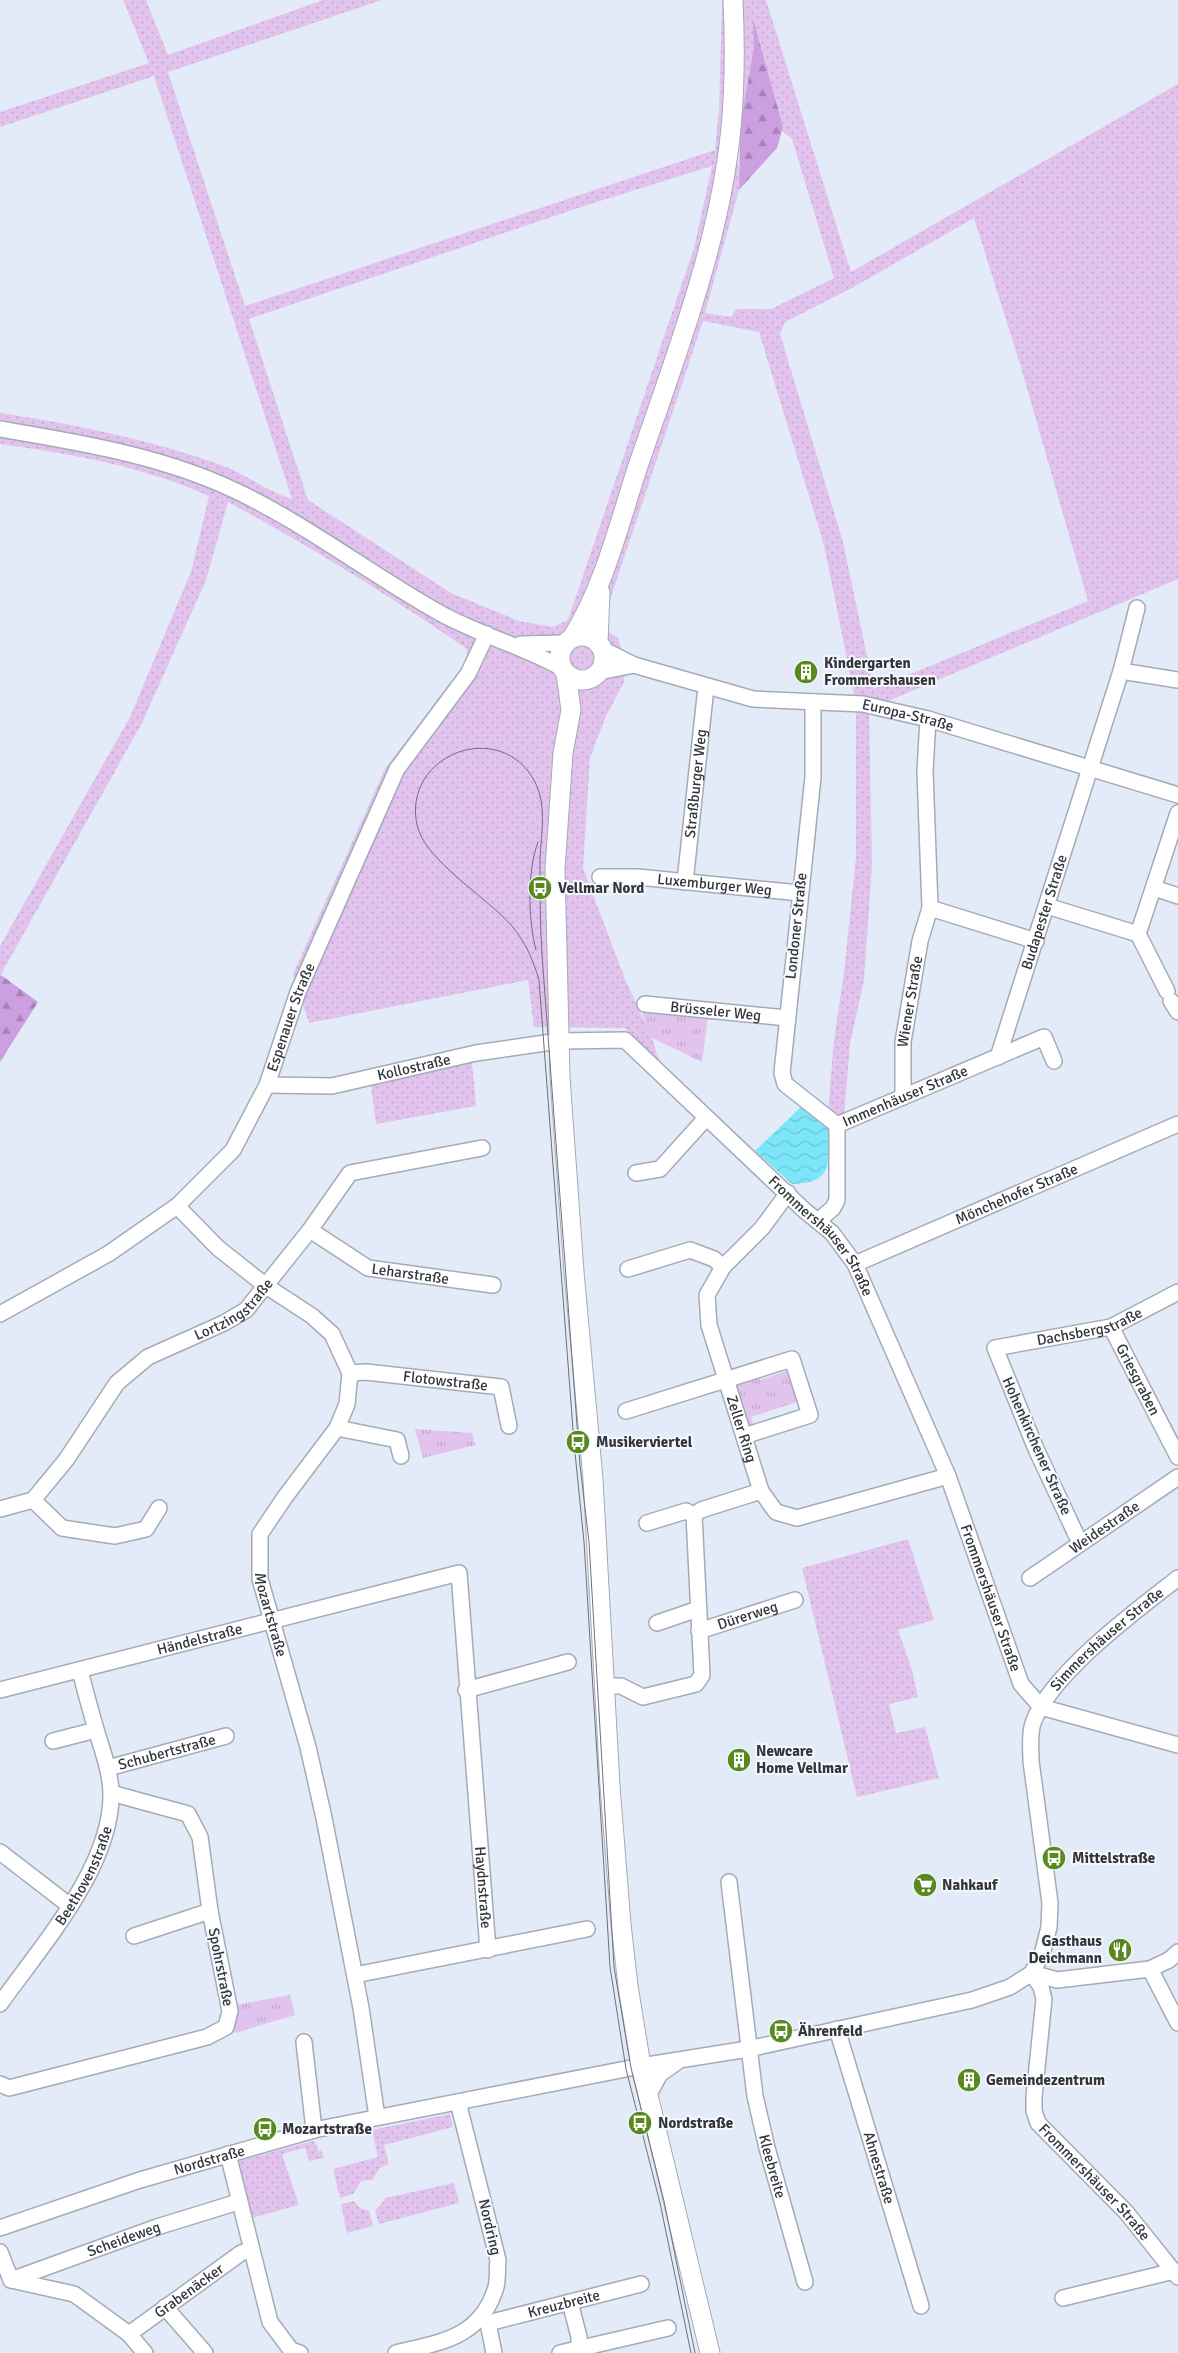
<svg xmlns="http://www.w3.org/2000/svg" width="1178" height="2353" viewBox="0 0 1178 2353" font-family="Signika,sans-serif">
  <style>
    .grass { fill: url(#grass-dots); fill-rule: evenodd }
    .forest { fill: url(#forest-firs) }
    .park { fill: url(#park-tufts) }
    .water { fill: url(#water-waves) }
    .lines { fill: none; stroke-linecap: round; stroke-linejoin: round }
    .minor-casing { stroke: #a4abb8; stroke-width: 18 }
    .major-casing { stroke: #a4abb8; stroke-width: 21 }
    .minor { stroke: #fff; stroke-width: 15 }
    .major { stroke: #fff; stroke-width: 19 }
    .tram { stroke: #6e717a; stroke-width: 1 }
    .labels { text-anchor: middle; stroke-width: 4; stroke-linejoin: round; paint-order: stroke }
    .poi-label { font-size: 15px; font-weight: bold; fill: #33353b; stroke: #f5f8fd; text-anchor: start }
    .street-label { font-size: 15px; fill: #33353b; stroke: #f5f8fd }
  </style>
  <defs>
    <pattern id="grass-dots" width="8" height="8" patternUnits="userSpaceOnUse" patternTransform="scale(1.25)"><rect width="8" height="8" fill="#e1c3ee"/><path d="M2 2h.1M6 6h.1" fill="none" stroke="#c2a8cd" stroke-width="1.8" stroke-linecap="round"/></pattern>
    <pattern id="forest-firs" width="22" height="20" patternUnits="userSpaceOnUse" patternTransform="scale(1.25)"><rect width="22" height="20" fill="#cc9fe0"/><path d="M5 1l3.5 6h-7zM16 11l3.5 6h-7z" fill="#a682b7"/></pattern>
    <pattern id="park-tufts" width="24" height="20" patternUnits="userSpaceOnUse" patternTransform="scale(1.25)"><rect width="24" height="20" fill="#e1c3ee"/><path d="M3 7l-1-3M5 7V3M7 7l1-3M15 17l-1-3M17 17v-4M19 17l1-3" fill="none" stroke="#c2a8cd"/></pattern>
    <pattern id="water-waves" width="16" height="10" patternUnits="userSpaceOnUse" patternTransform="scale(1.25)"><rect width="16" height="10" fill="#7be6f9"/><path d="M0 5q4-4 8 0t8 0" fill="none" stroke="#6bc6d6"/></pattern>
  </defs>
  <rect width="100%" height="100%" fill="#e4ebf8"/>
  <!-- grass -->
  <path class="grass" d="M123 0H146L168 55 323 0H382L168 72 245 306 715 150 719 110 722 0H766L851 272 1178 84V579L869 709 872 866 864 980 850 1044 844 1116 827 1124 834 1040 844 973 856 857V704L824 545 759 332 703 321 601 627 618 638 625 661 624 682 605 718 590 758 583 868 625 979 653 1041 659 1062 625 1028 534 1027 528 980 309 1023 293 974 385 769 466 662 467 649C390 596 311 547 228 502L206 580 142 723 0 976V946L130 717 191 572 209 496C142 466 72 454 0 444V413C73 424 146 439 216 463 243 472 266 491 292 499L154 76 0 127V112L149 63ZM754 21 783 127 782 131 792 139 834 278 771 309H736L731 317 705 313 739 190 738 154 754 48ZM712 166 694 248 568 620 553 627 519 621 451 593 308 500 249 319 587 205ZM974 218 1020 364 1088 601 874 689 843 542 780 334 785 322 852 288Z
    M472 1062 476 1106 376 1124 371 1086Z
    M908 1539 934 1620 898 1630 912 1670 918 1697 889 1704 896 1733 925 1727 939 1778 857 1797 802 1568Z
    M450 2114 453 2127 384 2145 389 2164 380 2168 372 2180 361 2181 353 2194 340 2198 333 2169 378 2157 372 2130Z
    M313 2141 317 2145 318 2151 321 2150 324 2158 309 2161 305 2148 282 2154 299 2205 251 2218 239 2161Z
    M454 2183 459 2203 379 2224 375 2211 386 2198Z
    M354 2201 360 2208 369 2211 373 2226 347 2233 341 2204Z"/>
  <!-- forest -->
  <path class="forest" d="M753 18 783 127 777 148 739 190 740 127 754 48Z
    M1 975 38 1002 0 1062V976Z"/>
  <!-- park -->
  <path class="park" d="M642 1010 708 1017 702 1062 648 1036Z
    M757 1370 760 1380 787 1371 797 1402 751 1417 754 1427 751 1428 745 1424 730 1379Z
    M415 1429 472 1433 475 1445 423 1458Z
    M290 1995 295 2015 235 2033 232 2026 235 2005Z"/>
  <!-- water -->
  <path class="water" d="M804 1104C811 1110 824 1116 829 1124 832 1129 831 1138 830 1143 829 1173 824 1183 792 1184L755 1151Z"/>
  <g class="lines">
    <!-- minor casing -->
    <g class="minor-casing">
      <g id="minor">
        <path d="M0 429C76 442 152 454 223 485 300 519 365 571 438 612 477 634 522 646 562 668"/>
        <path d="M521 644 566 643"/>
        <path id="s1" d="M602 649 634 665 753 699 863 704 928 719 1178 795"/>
        <path d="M1121 671 1178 680"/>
        <path d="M599 672 634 665"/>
        <path d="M813 702V777L782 1073 785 1084 837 1125"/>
        <path id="s2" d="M600 877H638L800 893"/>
        <path id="s3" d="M685 882 706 687"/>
        <path d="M1154 888 1178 896"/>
        <path d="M1047 906 1138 934 1178 813"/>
        <path d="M930 908 1036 941"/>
        <path d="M1138 934 1167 991"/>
        <path d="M1171 1001 1178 1012"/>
        <path id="s4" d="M645 1004 787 1018"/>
        <path id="s5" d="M998 1057 1121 671 1137 608"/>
        <path id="s6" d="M267 1085 332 1086 476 1053 559 1041 625 1040 804 1210 832 1233 855 1264 948 1476 1021 1684 1041 1707"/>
        <path id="s7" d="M903 1097V1042L920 941 930 908 925 771 928 719"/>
        <path id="s8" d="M837 1125 1044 1037 1054 1061"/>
        <path d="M636 1173 660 1169 706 1118"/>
        <path id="s9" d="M788 1193 762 1228 723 1267 707 1295 709 1325 761 1491 776 1512 797 1518 948 1476"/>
        <path id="s10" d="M177 1206 218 1248 266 1286 312 1316 332 1334 350 1373 347 1404 337 1428 285 1497 260 1534V1579L308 1747 324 1818 361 2008 377 2117"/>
        <path d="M818 1221 833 1208 837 1200V1125"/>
        <path id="s11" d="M310 1230 368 1268 493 1285"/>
        <path id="s12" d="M855 1264 1178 1124"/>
        <path d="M628 1269 690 1250 714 1259 723 1267"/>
        <path id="s13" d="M0 1314 108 1254 177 1206 233 1150 267 1085 298 992 397 769 468 674 487 634"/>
        <path id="s14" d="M1111 1327 1178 1457"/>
        <path id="s15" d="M350 1373 366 1372 501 1387 509 1426"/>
        <path d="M626 1411 792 1359 810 1415 744 1436"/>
        <path d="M337 1428 397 1440 401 1456"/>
        <path d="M33 1500 62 1528 115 1536 146 1529 159 1508"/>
        <path id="s16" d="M0 1509 33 1500 66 1460 117 1383 148 1357 224 1323 246 1310 310 1230 350 1173 482 1148"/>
        <path d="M647 1523 686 1511 694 1515"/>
        <path id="s17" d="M1080 1543 1036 1449 995 1348 1111 1327 1178 1292"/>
        <path id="s18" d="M1030 1578 1178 1477"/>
        <path d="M657 1623 698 1609"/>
        <path id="s19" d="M699 1631 795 1600"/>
        <path d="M605 1686H621L643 1697 696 1684 702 1675 694 1515 701 1510 761 1491"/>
        <path id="s20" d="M0 1690 459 1573 488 1950"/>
        <path d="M466 1690 568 1662"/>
        <path d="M1041 1707 1178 1745"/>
        <path d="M53 1741 96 1730"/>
        <path id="s21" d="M108 1768 226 1736"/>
        <path d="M0 1852 70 1906"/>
        <path id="s22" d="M729 1882 755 2096 767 2148 805 2282"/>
        <path d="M134 1936 210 1911"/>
        <path d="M1150 1969 1178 2023"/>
        <path id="s23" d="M1032 1973 1043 1951 1049 1927 1050 1903 1031 1761C1031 1748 1029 1735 1033 1723 1050 1674 1137 1610 1178 1578"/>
        <path id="s24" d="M1032 1973 1041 1987 1044 1999 1034 2097V2111L1038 2123 1126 2212 1178 2277"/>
        <path d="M355 1975 587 1929"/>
        <path id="s25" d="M0 2004C41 1946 113 1866 111 1792 110 1771 103 1752 97 1733 91 1712 85 1691 80 1670"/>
        <path id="s26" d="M837 2029 921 2306"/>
        <path d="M304 2042 314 2130"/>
        <path d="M0 2084 9 2088 207 2037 226 2027 230 2011 210 1911 200 1837 188 1814 111 1793"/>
        <path d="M648 2096 660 2074 677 2062"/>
        <path d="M228 2154 270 2322 291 2350 300 2353"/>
        <path id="s27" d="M0 2228 140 2180 314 2130 641 2066 748 2049 972 2000 1010 1987 1032 1973 1057 1980 1150 1969 1169 1960 1178 1952"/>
        <path d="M0 2252 11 2280 74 2294 129 2334 145 2353"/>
        <path id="s28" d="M11 2280 157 2227 238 2202"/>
        <path d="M1063 2298 1174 2271"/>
        <path d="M570 2302 579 2337V2348"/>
        <path d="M165 2307 205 2353"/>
        <path id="s29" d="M482 2318 488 2323 641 2284"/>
        <path d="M488 2323 494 2353"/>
        <path id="s30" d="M129 2334 241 2253 250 2250"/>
        <path d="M396 2353C441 2342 481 2338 496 2287 498 2279 497 2269 498 2260L458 2102"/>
        <path d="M560 2353 668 2328"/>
      </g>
    </g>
    <!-- major casing -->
    <g class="major-casing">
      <path id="major" d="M560 658a22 22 0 1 1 44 0a22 22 0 1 1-44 0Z
        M572 638C604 587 619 524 638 466 675 358 720 243 731 128 735 85 735 43 733 0
        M598 643 600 592
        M566 673 571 710 563 753 555 869 560 1077 574 1272 593 1479 610 1786 621 1924 628 1986 641 2066 710 2353"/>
    </g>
    <!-- minor -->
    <use href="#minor" class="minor"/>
    <!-- major -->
    <use href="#major" class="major"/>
    <!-- tram -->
    <path class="tram" d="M536 950C528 920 527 871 538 842
      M691 2353 660 2203 626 2069 610 1967 584 1542 574 1443 539 980C533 959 525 942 512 926 488 898 425 861 417 825 402 754 501 717 535 782 548 808 540 837 540 864 540 894 540 925 542 955L580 1465 589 1542 614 1967 631 2068 664 2201 695 2353"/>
  </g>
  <!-- icons -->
  <defs>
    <g id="building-disc" transform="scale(1.25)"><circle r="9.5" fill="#57891f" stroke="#f5f8fd"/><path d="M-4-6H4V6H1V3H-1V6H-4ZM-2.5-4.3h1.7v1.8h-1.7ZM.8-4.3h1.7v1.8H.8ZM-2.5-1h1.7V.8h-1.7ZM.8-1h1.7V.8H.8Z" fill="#fff"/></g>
    <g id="bus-disc" transform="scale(1.25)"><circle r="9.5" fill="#57891f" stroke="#f5f8fd"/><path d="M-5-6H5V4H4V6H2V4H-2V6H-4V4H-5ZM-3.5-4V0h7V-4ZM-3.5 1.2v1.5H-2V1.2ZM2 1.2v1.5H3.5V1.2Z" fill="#fff"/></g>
    <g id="supermarket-disc" transform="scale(1.25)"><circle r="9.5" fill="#57891f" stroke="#f5f8fd"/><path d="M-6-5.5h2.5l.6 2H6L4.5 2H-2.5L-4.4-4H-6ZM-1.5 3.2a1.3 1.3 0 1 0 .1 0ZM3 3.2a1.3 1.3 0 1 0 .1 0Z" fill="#fff"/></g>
    <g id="restaurant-disc" transform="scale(1.25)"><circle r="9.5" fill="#57891f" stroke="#f5f8fd"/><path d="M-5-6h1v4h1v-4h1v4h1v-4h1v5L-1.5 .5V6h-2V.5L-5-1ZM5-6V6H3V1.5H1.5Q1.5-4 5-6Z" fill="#fff"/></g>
  </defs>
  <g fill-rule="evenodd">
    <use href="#building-disc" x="806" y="672"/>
    <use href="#bus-disc" x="540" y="888"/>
    <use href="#bus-disc" x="578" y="1442"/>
    <use href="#building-disc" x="739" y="1760"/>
    <use href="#bus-disc" x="1054" y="1858"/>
    <use href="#supermarket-disc" x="925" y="1885"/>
    <use href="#restaurant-disc" x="1120" y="1950"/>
    <use href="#bus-disc" x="781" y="2031"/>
    <use href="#building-disc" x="969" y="2080"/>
    <use href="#bus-disc" x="640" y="2123"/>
    <use href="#bus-disc" x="265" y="2129"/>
  </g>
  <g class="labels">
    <!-- poi labels -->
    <g class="poi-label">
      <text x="824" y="668">Kindergarten<tspan x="824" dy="17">Frommershausen</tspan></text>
      <text x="558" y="893">Vellmar Nord</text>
      <text x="596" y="1447">Musikerviertel</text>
      <text x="756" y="1756">Newcare<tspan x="756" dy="17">Home Vellmar</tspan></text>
      <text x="1072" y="1863">Mittelstraße</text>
      <text x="942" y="1890">Nahkauf</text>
      <text x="1102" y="1946" text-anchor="end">Gasthaus<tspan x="1102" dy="17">Deichmann</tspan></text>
      <text x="798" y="2036">Ährenfeld</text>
      <text x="986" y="2085">Gemeindezentrum</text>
      <text x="658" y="2128">Nordstraße</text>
      <text x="282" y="2134">Mozartstraße</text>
    </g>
    <!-- street labels -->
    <g class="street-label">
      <text dy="5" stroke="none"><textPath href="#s1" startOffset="316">Europa-Straße</textPath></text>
      <text dy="5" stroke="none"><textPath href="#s3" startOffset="99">Straßburger Weg</textPath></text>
      <text dy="5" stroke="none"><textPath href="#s2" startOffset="115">Luxemburger Weg</textPath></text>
      <text dy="5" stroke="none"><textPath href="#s5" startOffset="152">Budapester Straße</textPath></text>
      <text transform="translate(796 926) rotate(-84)" y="5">Londoner Straße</text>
      <text dy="5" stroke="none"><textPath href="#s7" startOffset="96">Wiener Straße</textPath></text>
      <text dy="5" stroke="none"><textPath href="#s4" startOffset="71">Brüsseler Weg</textPath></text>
      <text dy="5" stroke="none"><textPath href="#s13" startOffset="432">Espenauer Straße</textPath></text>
      <text dy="5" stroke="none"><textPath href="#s6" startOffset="149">Kollostraße</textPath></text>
      <text dy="5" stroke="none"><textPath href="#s8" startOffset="74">Immenhäuser Straße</textPath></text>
      <text dy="5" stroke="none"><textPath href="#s12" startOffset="176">Mönchehofer Straße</textPath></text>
      <text dy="5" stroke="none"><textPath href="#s6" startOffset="641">Frommershäuser Straße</textPath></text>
      <text dy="5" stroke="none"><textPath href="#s11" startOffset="112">Leharstraße</textPath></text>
      <text dy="5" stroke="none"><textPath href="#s16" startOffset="318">Lortzingstraße</textPath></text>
      <text dy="5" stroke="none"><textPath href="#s17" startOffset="310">Dachsbergstraße</textPath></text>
      <text dy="5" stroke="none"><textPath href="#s14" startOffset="59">Griesgraben</textPath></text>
      <text dy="5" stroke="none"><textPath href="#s15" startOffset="96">Flotowstraße</textPath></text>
      <text dy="5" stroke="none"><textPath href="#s9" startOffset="270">Zeller Ring</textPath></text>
      <text transform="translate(1037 1446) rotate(66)" y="5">Hohenkirchener Straße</text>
      <text dy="5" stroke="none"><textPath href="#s18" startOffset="90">Weidestraße</textPath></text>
      <text dy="5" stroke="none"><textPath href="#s6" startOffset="1045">Frommershäuser Straße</textPath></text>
      <text dy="5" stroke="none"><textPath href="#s10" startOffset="515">Mozartstraße</textPath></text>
      <text dy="5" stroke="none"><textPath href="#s19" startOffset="51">Dürerweg</textPath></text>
      <text dy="5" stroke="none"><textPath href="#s20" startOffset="206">Händelstraße</textPath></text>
      <text dy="5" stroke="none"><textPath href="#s23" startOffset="368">Simmershäuser Straße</textPath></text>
      <text dy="5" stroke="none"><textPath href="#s21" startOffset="61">Schubertstraße</textPath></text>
      <text dy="5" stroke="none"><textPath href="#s25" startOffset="154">Beethovenstraße</textPath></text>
      <text dy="5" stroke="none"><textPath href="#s20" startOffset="789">Haydnstraße</textPath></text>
      <text transform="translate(221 1967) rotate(79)" y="5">Spohrstraße</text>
      <text dy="5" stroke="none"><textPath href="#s27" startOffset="220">Nordstraße</textPath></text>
      <text dy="5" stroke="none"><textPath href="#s22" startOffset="288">Kleebreite</textPath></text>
      <text dy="5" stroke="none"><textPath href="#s26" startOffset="145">Ahnestraße</textPath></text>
      <text dy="5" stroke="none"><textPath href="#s24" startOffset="236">Frommershäuser Straße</textPath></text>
      <text transform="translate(490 2227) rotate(77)" y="5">Nordring</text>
      <text dy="5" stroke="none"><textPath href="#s28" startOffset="120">Scheideweg</textPath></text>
      <text dy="5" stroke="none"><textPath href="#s30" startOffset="74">Grabenäcker</textPath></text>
      <text dy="5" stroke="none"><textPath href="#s29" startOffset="86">Kreuzbreite</textPath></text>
    </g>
  </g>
</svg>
